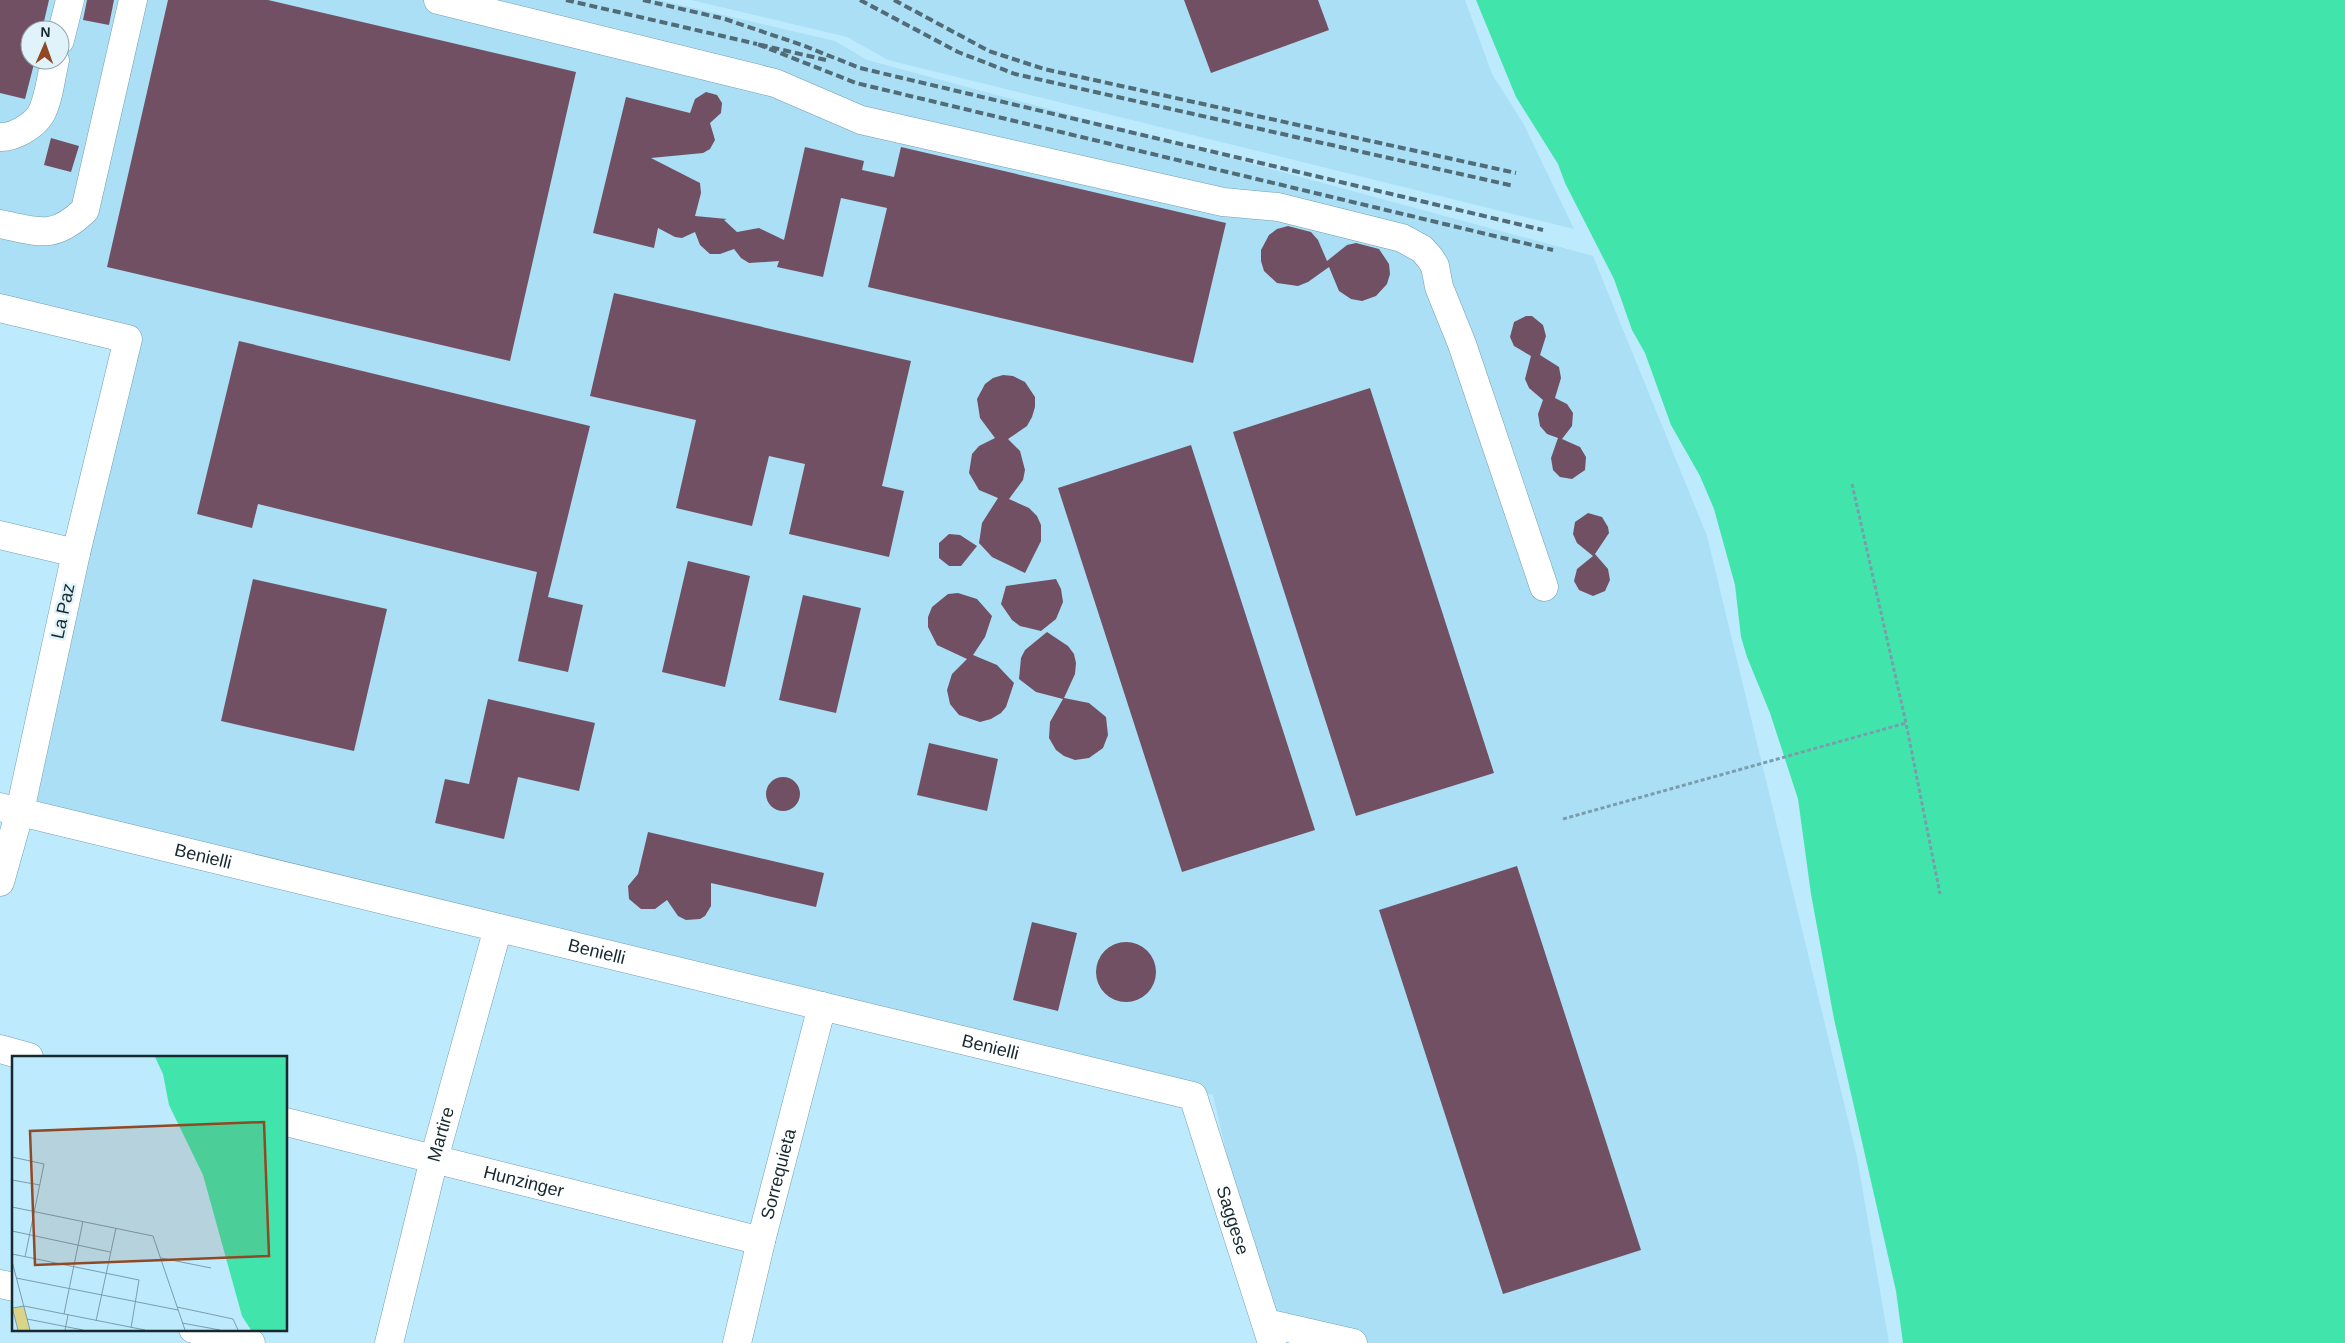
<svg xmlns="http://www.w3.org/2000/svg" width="2345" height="1343" viewBox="0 0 2345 1343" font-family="Arial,sans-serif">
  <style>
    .built { fill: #aadff5; fill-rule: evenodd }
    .water { fill: #41e5ac }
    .building { fill: #725063 }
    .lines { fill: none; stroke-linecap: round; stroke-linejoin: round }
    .minor-casing { stroke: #749fb1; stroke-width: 29 }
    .path { stroke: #7b9dab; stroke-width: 3; stroke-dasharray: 4 2.5; stroke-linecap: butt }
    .minor { stroke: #fff; stroke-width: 28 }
    .rail { stroke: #516c77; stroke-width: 4; stroke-dasharray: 8 4; stroke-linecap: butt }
    .labels { text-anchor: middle; stroke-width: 5; stroke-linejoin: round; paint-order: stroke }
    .street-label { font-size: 18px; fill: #17292f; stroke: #e1f3fa }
    .inset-road { fill: none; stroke: #7b9dab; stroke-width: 1 }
    .view { fill: #904825; fill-opacity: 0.15; stroke: #904825; stroke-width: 2.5 }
    .inset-edge { fill: none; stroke: #17292f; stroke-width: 2.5 }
  </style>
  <rect width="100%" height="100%" fill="#bdeafd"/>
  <!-- built -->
  <path class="built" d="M0 0H659L835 41 867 60 1593 256 1707 536 1857 1157 1889 1343H1348L1266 1323 1213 1095 32 801 137 331 0 296ZM30 30H60V60H30Z
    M691 0H1465L1492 74 1523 123 1574 229 888 60 847 37Z"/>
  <!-- water -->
  <path class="water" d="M1476 0H2345V1343H1903L1896 1291 1834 1019 1811 894 1798 799 1770 713 1747 657 1741 637 1735 585 1714 509 1700 476 1671 425 1645 353 1632 330 1614 279 1565 183 1558 164 1516 97Z"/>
  <!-- building -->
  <path class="building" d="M0 0H49L42 30H30V60H35L25 99 0 93Z
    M87 0H114L109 25 83 20Z
    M168 0H268L576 72 510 361 107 267Z
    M1184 0H1318L1329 30 1211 73Z
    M706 92 717 95 722 103 721 113 710 123 715 140 710 149 703 153 651 158 700 183 701 193 695 216 727 219 724 220 737 232 759 228 784 240 805 147 864 161 862 170 894 177 901 147 1226 223 1193 363 868 287 887 208 841 198 823 277 777 267 779 261 749 263 741 258 734 249 720 254H710L700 245 695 232 682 238 675 237 658 228 654 248 593 233 626 97 690 113 695 99Z
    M51 138 79 146 71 172 44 165Z
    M1288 226 1311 232 1318 240 1327 261 1347 245 1356 243 1379 249 1389 264 1390 274 1387 284 1376 296 1362 301 1351 299 1339 291 1329 267 1308 282 1298 286 1277 283 1264 271 1261 261V250L1269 235 1277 229Z
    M614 293 911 361 882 486 904 491 889 557 789 534 805 464 769 456 752 526 676 508 696 420 590 396Z
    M1526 316H1532L1543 325 1546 336 1540 355 1559 367 1561 378 1555 398 1567 404 1573 413 1572 426 1562 439 1580 447 1586 457 1585 470 1572 479 1560 477 1553 470 1551 458 1558 438 1547 434 1540 426 1538 414 1543 400 1529 388 1525 379 1531 356 1514 346 1510 337 1514 322Z
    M239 341 590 426 548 597 583 605 568 672 518 661 537 572 258 504 252 528 197 514Z
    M1003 375 1013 376 1025 382 1035 397V407L1032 417 1027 426 1008 439 1020 451 1025 470 1023 480 1009 499 1029 508 1037 516 1041 525V541L1025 573 992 557 979 543 982 523 998 498 979 490 969 473 972 454 979 446 995 438 980 418 977 399 985 384 993 378Z
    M1370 388 1494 773 1356 816 1233 432Z
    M1191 445 1315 830 1182 872 1058 488Z
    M1588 513 1602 517 1608 527 1609 533 1595 554 1608 569 1610 580 1605 591 1593 596 1579 590 1574 581 1577 569 1593 556 1577 543 1573 534 1575 522Z
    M949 534 960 535 977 546 961 566H949L939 558V543Z
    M688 561 750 576 725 687 662 672Z
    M253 579 387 609 354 751 221 721Z
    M1056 579 1061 589 1063 602 1056 619 1041 631 1020 626 1012 620 1001 604 1006 586Z
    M958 593 977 599 992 616 985 637 973 655 997 665 1014 683 1006 707 1001 713 991 719 980 722 959 715 950 704 947 690 952 674 967 659 937 645 928 627V617L932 607 948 594Z
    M803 595 861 608 836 713 779 700Z
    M1047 632 1068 646 1074 654 1076 663 1075 674 1064 698 1089 703 1106 717 1108 735 1103 748 1089 758 1075 760 1064 756 1056 750 1049 738 1050 722 1063 699 1036 692 1019 679 1021 658 1025 650Z
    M488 699 595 723 579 791 518 777 504 839 435 823 445 779 469 784Z
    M929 743 998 759 987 811 917 795Z
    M766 794a17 17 0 1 1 34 0a17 17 0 1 1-34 0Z
    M648 832 824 873 816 907 711 883V906L705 916 700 919 686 920 678 916 667 900 655 909H641L629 899 628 886 638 874Z
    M1517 866 1641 1250 1503 1294 1379 910Z
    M1032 922 1077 933 1058 1011 1013 1000Z
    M1096 972a30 30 0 1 1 60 0a30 30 0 1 1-60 0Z"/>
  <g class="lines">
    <!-- minor casing -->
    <g class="minor-casing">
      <g id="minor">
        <path d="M438 0 775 83 861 120 1223 202 1278 207 1402 238 1422 249 1430 258 1435 266 1439 287 1462 344 1544 587"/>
        <path d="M60 40 70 0"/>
        <path d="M0 137C13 138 34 126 41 114 49 99 51 77 55 60"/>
        <path d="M0 224C39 232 54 240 85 210L133 0"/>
        <path d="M0 308 128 339 76 553 20 811 0 882"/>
        <path d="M0 535 76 553"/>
        <path id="s1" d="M0 807 1193 1096 1272 1343"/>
        <path d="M0 1049 29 1057"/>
        <path id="s2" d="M286 1122 761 1241"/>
        <path d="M0 1284 14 1287"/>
        <path d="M1266 1323 1353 1343"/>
        <path d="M193 1329 251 1343"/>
        <path id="s3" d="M389 1343 434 1159 498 928"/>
        <path id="s4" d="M737 1343 761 1241 822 1006"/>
      </g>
    </g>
    <!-- path -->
    <path class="path" d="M1852 484 1906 723 1940 894
      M1563 819 1906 723"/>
    <!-- minor -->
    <use href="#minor" class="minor"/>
    <!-- rail -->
    <path class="rail" d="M566 0 757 44
      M643 0 725 19 802 45 860 68 1543 230
      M860 0 958 52 1015 74 1514 186
      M894 0 989 51 1044 69 1516 173
      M826 60 757 44 856 83 1553 250"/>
  </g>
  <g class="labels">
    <!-- street labels -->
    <g class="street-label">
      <text transform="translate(63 611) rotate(-78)" y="6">La Paz</text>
      <text dy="6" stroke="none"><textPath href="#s1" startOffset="209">Benielli</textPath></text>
      <text dy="6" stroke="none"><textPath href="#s1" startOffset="614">Benielli</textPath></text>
      <text dy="6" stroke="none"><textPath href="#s1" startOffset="1019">Benielli</textPath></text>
      <text dy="6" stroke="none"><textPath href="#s3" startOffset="215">Martire</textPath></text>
      <text dy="6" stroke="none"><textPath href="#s4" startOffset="174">Sorrequieta</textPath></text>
      <text dy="6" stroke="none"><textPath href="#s2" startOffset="245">Hunzinger</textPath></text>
      <text dy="6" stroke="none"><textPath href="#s1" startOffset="1358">Saggese</textPath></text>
    </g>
  </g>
  <!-- overview -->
  <g transform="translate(12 1056)">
    <rect width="275" height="275" fill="#bdeafd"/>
    <path d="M12 250 18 274H6L1 252Z" fill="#d9d486"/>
    <path d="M143 1H275V274H239L230 260 191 119 157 49 151 18Z" fill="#41e5ac"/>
    <path class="inset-road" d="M0 101 32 108 13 201M0 124 28 129M0 151 141 180 173 274M0 175 98 196M0 198 127 224 119 272M149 202 199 212M0 205 18 274M4 222 166 254M0 251 6 274M165 251 221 263 226 274M1 252 12 250 133 274M52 258 71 165M15 263 71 274M84 265 104 172M170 267 208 274M53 274 56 259"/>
    <path class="view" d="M252 66 257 200 23 209 18 75Z"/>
    <rect width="275" height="275" class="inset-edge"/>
  </g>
  <!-- north arrow -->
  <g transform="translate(45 45) rotate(2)"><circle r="24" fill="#e1f3fa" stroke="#90a2a9"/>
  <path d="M0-4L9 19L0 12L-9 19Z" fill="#904825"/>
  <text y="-8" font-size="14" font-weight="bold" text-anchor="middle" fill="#17292f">N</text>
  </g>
</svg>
